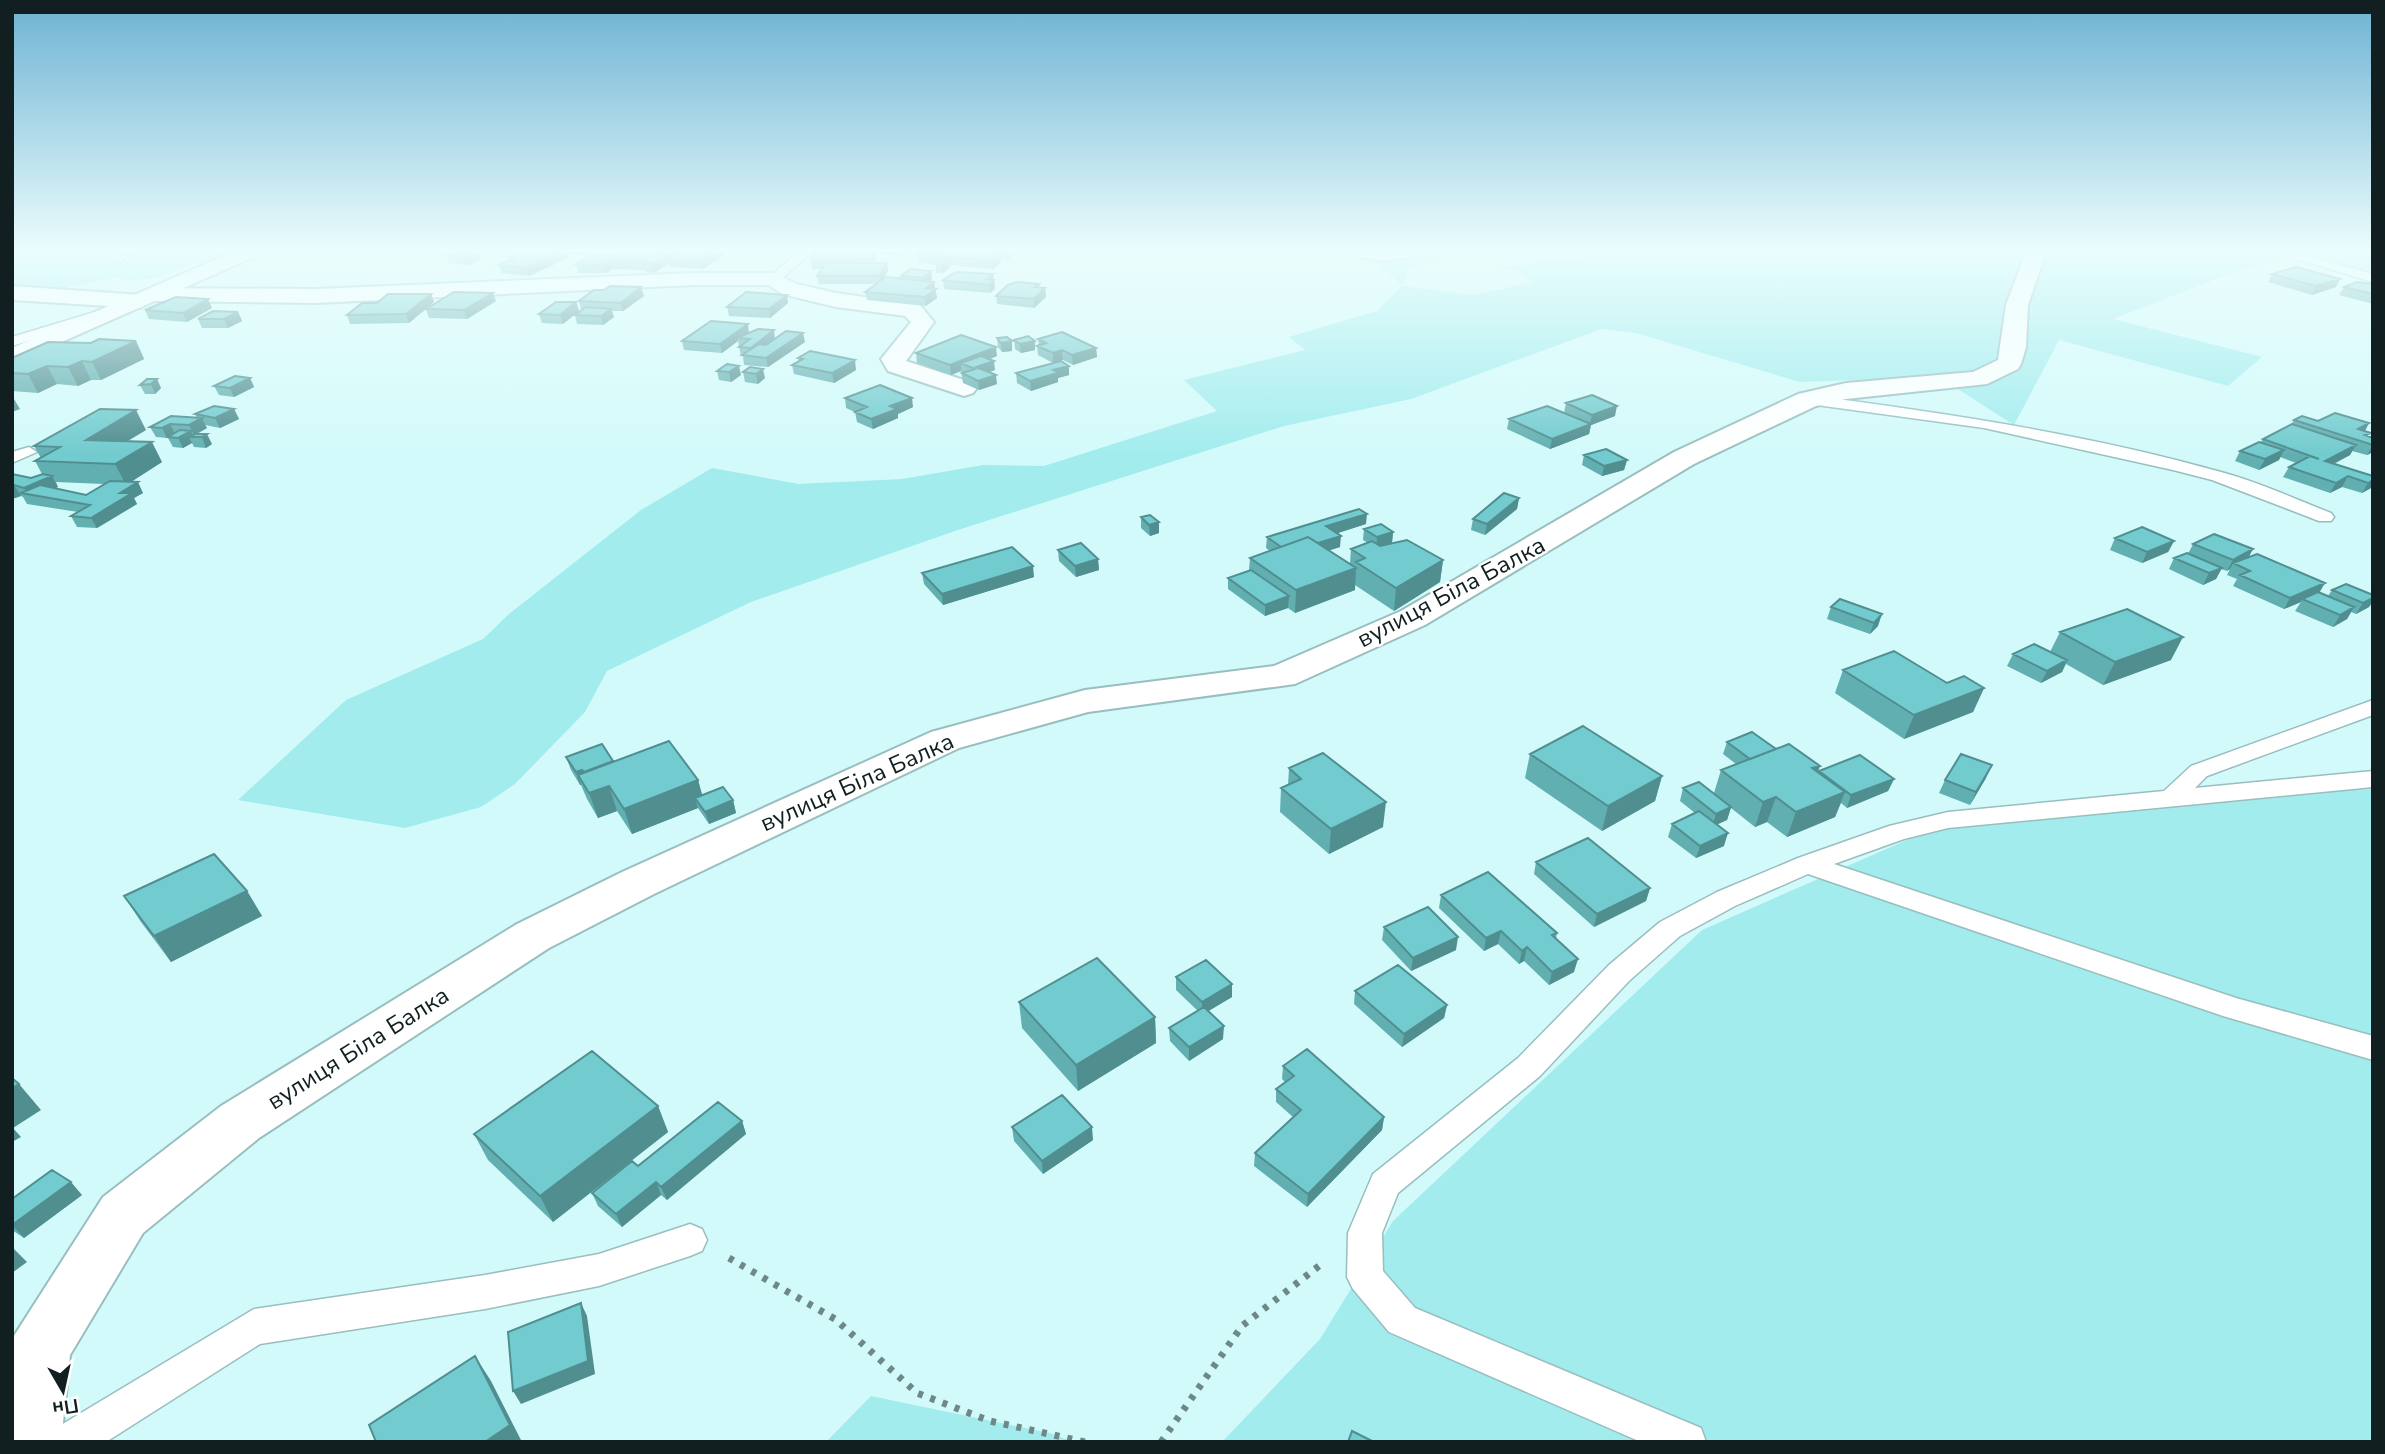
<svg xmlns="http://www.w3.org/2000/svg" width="2385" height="1454" viewBox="0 0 2385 1454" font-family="'Nunito Sans',sans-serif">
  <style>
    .green { fill: #a2ecee }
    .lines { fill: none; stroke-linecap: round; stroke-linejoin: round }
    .lane-casing { stroke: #99bebf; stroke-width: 3 }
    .street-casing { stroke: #99bebf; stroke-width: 4 }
    .secondary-casing { stroke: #99bebf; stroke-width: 4 }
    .path-far1 { stroke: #6e8888; stroke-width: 2.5; stroke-dasharray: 2 3.5; stroke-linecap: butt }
    .path { stroke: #6e8888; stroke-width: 7; stroke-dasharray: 5 8; stroke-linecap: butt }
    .lane { fill: #fff; fill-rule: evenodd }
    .street { fill: #fff; fill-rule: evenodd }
    .secondary { fill: #fff; fill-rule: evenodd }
    .wall { fill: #62afb1; fill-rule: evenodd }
    .shaded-wall { fill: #508e90 }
    .building { fill: #72cbce; stroke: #508e90; stroke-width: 2 }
    .labels { text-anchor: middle; stroke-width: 5; stroke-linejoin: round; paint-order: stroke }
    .street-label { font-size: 24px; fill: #111f20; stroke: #fff }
  </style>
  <rect width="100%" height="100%" fill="#d3fafa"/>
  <!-- green -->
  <path class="green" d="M12 252H229L153 278 124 281 119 277 59 289 12 284Z
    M1420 252H1457L1408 269 1403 286 1472 295 1531 283 1519 271 1500 268 1613 252H2373V275L2302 252 2237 271 2113 319 2262 357 2228 386 2059 340 2014 425 1939 377 1800 382 1636 333 1602 329 1411 399 1284 426 958 530 751 602 607 671 585 712 515 784 481 807 405 828 238 800 346 700 483 639 509 614 641 510 712 468 799 484 902 479 983 465 1044 466 1217 411 1184 380 1305 350 1289 337 1377 311 1402 285 1368 255 1401 256Z
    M2373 789V1442H1222L1320 1339 1393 1221 1702 930 1909 839 1957 826 2197 798Z
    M871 1396 1050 1433 1074 1442H826Z"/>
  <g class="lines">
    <!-- lane casing -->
    <g class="lane-casing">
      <path id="lane" d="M799 252H812L778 282H770V276Z
        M2274 252H2292L2373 274V282Z
        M111 307 116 308V314L12 346V337Z
        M1807 395C1946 413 2086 434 2221 472 2259 482 2295 499 2331 513L2334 517 2331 521H2319L2212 480 2173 470 1984 428 1802 403V397Z
        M29 447 37 452 12 463V452Z
        M2373 700V715L2207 776 2195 788 2373 771V787L1948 828 1904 839 1834 864 2236 998 2373 1036V1060L2223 1016 1808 874 1735 906 1680 936 1629 981 1540 1076 1398 1193 1382 1233 1383 1271 1415 1308 1701 1428 1706 1442H1641L1389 1332 1353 1289 1347 1277 1348 1233 1373 1174 1518 1058 1609 965 1660 922 1717 892 1798 858 1889 826 1948 812 2164 791 2191 766Z
        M690 1224 702 1229 707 1240 702 1251 690 1256 599 1286 485 1309 260 1344 106 1442H51L56 1428 254 1309 485 1275 599 1254Z"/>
    </g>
    <!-- street casing -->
    <g class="street-casing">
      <path id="street" d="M1354 252H1415C1406 263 1363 263 1354 252Z
        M2026 252H2046L2028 305 2026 347 2021 364 2018 369 1987 384 1846 399 1816 406 1694 464 1425 625 1295 684 1088 712 959 748 654 894 549 948 259 1138 143 1233 70 1355 61 1442H12V1339L103 1197 221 1106 517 924 622 872 931 732 1085 690 1274 666 1401 611 1674 452 1798 394 1846 383 1973 372 1998 360 2006 305Z
        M694 273H774L797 284 836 293 920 305 934 322 906 361 973 383 977 388 973 393 964 396 888 371 881 359 911 322 905 316 836 307 782 294 769 285H694L316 303 151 301 140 308 12 300V286L142 295 153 288 316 289Z"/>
    </g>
    <!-- secondary casing -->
    <g class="secondary-casing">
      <path id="secondary" d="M233 252H259L256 256 12 364V348Z"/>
    </g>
    <!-- path-far1 -->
    <path class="path-far1" d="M119 264 132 252"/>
    <!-- path -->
    <path class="path" d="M729 1258 835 1319 917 1393 990 1421 1085 1442
      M1161 1442 1242 1326 1319 1266"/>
    <!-- lane -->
    <use href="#lane" class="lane"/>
    <!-- street -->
    <use href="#street" class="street"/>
    <!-- secondary -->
    <use href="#secondary" class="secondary"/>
  </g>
  <!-- wall -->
  <path class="wall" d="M478 252 481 260 468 265 449 263 447 255Z
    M520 252H590L585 255 567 254 568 258 529 276 502 273 499 265 509 261 508 257Z
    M621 252H723L724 255 703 269 670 267 669 263 654 273 646 272 645 270 612 269 606 273H578L576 264 617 255Z
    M815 252H906L900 256 875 253 876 258 875 263 888 271 883 279 901 278V276L931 271 932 279 930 281 934 282 937 298 926 306 867 300 865 292 876 284H819L817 276 822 269H812L811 261Z
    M922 252H1016V253L1007 260 1001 259V262L993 269 950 265V267L943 273H936V264L919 263 918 254Z
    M2272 274 2340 279 2336 287 2312 295 2268 282Z
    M943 280H994L995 289 990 293 944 289Z
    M1039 284V288H1045L1046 297 1034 308 997 304 996 296Z
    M2373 284V304L2339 295 2344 287Z
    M431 294 434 302 409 323 350 324 347 315Z
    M787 295 788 303 770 318 729 316 727 307Z
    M644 296 623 311H612L614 317 603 325 577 324 575 315 583 310H581L579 301Z
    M496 301 467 319 429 318 426 309Z
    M576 302 579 311 563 324 542 323 539 314Z
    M212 308 187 322 149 319 145 310Z
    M238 312 242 321 228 328H202L198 319Z
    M749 333 775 339 805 342 768 367 744 365 743 356H741L738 341 722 353 684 350 682 341Z
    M997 338 1012 341V351L1002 352 998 347Z
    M1038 339 1096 348 1097 357 1073 365 1063 360 1053 363 1038 355 1037 346 1039 345Z
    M1014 340 1035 341V350L1021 353 1015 349Z
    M136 341 144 359 101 380H91L78 386 57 384 38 393 12 391V358L91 343Z
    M916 353 997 356 990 359 995 370 989 372 997 384 979 390 963 383 961 371 951 375 917 363Z
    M798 358 856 370 834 383 794 374 792 365 799 361Z
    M727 364 741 375 731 382 719 380 717 371Z
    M1069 366V375L1058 378V382L1031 391 1017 383 1016 373Z
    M750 367 765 378 758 384 745 382 743 372Z
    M250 378 254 387 234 397 219 395 214 386Z
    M147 379 161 388 155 394H145L140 385Z
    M845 398 913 407 898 414V418L873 429 857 422 855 412 846 408Z
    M1566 403 1615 416 1591 425 1589 434 1550 449 1507 429 1509 419 1564 413Z
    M234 409 239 419 220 428 205 425 207 428 197 434 212 444 206 448 194 447 192 443 183 448 173 447 168 438 156 437 150 427 197 418 195 414Z
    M2294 420 2318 421 2365 431 2369 437 2373 438V452L2367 455 2352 451 2350 455 2334 464 2373 476V485L2371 488 2362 493 2342 487 2330 493 2283 477 2289 467 2296 463 2280 457 2279 460 2259 470 2235 461 2240 451 2261 442 2263 439 2291 425Z
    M146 430 127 441 162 462 131 482 143 493 134 498 137 504 97 528 77 527 71 516 78 512 27 504 23 497 21 496 12 499V474L31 478 42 474 35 461 41 458 34 446ZM56 482 104 484 86 495 55 488 58 487Z
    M1584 455 1627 460 1624 470 1602 476 1582 465Z
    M1519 498 1517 509 1485 535 1471 530 1473 519Z
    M1141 517 1159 533 1150 536 1141 528Z
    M1366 524 1337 533 1340 547 1329 550 1350 563 1351 549 1368 543 1363 540 1364 529 1393 532 1392 543 1443 560 1440 582 1394 611 1355 585V590L1295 613 1288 608 1265 616 1228 589V578L1249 570 1250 558 1270 551 1266 548 1267 537Z
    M2115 538 2174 541 2168 552 2142 563 2110 550Z
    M2193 544 2253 549 2248 558 2319 592 2328 596 2332 590 2373 595V601L2369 607 2356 614 2351 612 2347 619 2333 627 2295 611 2301 602 2284 609 2233 586 2237 579 2227 575 2230 569 2227 571 2221 569 2216 579 2203 585 2169 569 2174 558 2188 554Z
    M1058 550 1098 559 1099 570 1076 577 1059 561Z
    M922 573 1034 577 943 605 924 584Z
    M1840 599 1878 626 1870 634 1827 619 1831 607Z
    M2060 632 2171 660 2103 685 2066 664 2062 672 2041 683 2007 666 2013 654 2050 652Z
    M1843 670 1947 683 1984 688 1973 712 1904 739 1835 693Z
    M1727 742 1776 749 1818 773 1819 771 1894 779 1888 791 1847 808 1841 803 1835 817 1787 837 1767 822 1755 827 1731 808 1727 820 1717 824 1724 846 1696 858 1668 837 1672 824 1695 813 1680 801 1683 788 1714 793 1721 770 1736 764 1723 754Z
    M1530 754 1662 776 1655 801 1602 831 1525 778Z
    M566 757 613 761 698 780 702 795 733 800 736 813 709 824 698 808 632 834 617 811 598 818 587 799 581 785H580L571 770Z
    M1289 768 1383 827 1329 854 1280 812 1281 788 1288 785Z
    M1986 778 1970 805 1939 793 1945 780Z
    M1536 862 1650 888 1646 901 1594 927 1534 874Z
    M247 891 262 916 171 962 141 922 124 896Z
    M1441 895 1557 933 1556 939 1574 972 1549 985 1524 961 1519 964 1498 944 1484 951 1439 908Z
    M1384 927 1456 950 1411 971 1382 940Z
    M1176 977 1232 997 1208 1011 1223 1039 1189 1061 1170 1041 1169 1028 1198 1011 1176 990Z
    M1355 991 1447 1005 1444 1018 1402 1047 1354 1004Z
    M1019 1002 1155 1017 1156 1043 1078 1091 1022 1028Z
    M1283 1066 1384 1117 1382 1130 1307 1207 1254 1166 1255 1153 1293 1117 1276 1102V1089L1285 1082 1282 1079Z
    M658 1106 668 1132 553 1222 488 1160 474 1134Z
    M742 1121 746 1134 667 1200 661 1195 622 1227 598 1206 592 1193 638 1166Z
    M1012 1127 1093 1140 1043 1174 1014 1141Z
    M82 1195 24 1238 12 1230V1199Z"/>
  <!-- shaded-wall -->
  <path class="shaded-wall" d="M478 252 481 260 468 265 466 257Z
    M561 252H566L568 258 529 276 526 268Z
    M659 252H661L662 258 668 255 669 263 654 273 652 264 656 254Z
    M715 252H723L724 255 703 269 701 261Z
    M874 252H875L876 258 873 267 872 259Z
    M1007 252H1016V253L1007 260Z
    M1000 254 1001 262 993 269 992 261Z
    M949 258 950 267 943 273 942 265Z
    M609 261 612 269 606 273 604 265Z
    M887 263 888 271 880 284 879 276Z
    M931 271 932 279 924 287 923 278Z
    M993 274 995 289 990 293 989 285 986 279Z
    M2340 279 2336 287 2312 295 2316 286Z
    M934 282 937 298 926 306 925 297 926 288Z
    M641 287 644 296 623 311 621 303Z
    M1045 288 1046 297 1034 308V299Z
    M493 293 496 301 467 319 464 310Z
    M431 294 434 302 409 323 406 314Z
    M787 295 788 303 770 318 769 309Z
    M208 299 212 308 187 322 183 313Z
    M576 302 579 311 563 324 560 315Z
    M611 309 614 317 603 325 601 316Z
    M238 312 242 321 228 328 224 319Z
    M748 324 749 333 737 338 738 341 722 353 720 344Z
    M774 330 775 339 753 357 751 348Z
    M803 333 805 342 768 367 766 358Z
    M136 341 144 359 101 380 92 362Z
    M1012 341V351L1002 352 1001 343Z
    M1035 341V350L1021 353 1020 344Z
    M996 347 997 356 970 367 961 363V371L951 375 950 365Z
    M1096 348 1097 357 1073 365 1072 355Z
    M1062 350 1063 360 1053 363V353Z
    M855 360 856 370 834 383 832 373Z
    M82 361 91 380 78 386 68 367Z
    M994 361 995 370 977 377 976 367Z
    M47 366 57 384 38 393 28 374Z
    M739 366 741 375 731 382 729 372Z
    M1069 366V375L1058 378V382L1031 391 1030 381 1053 370Z
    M763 369 765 378 758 384 756 374Z
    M996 375 997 384 979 390 978 381Z
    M250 378 254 387 234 397 230 388Z
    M157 379 161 388 155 394 151 384Z
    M912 398 913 407 898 414V418L873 429 871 419 890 406Z
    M14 399 20 409 12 412V400Z
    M1617 406 1615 416 1591 425 1589 434 1550 449 1552 439 1590 424 1592 415Z
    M234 409 239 419 220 428 215 418Z
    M136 410 146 430 96 460 86 440Z
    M202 418 207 428 194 435 189 425Z
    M2369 423 2364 433 2358 429Z
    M170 424 175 434 167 438 162 428Z
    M191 431 194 437H189L192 443 183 448 178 438Z
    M207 434 212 444 206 448 202 437Z
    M152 442 162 462 126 485 115 464Z
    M2356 445 2350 455 2319 471 2325 461Z
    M2373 445V452L2367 455Z
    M2284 450 2279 460 2259 470 2265 459Z
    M1627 460 1624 470 1602 476 1604 466Z
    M52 476 58 487 37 496 28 494 24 488Z
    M2348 476 2342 487 2330 493 2336 483Z
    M2373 480V485L2371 488 2362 493 2368 483Z
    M138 482 143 493 134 498 137 504 97 528 91 518 120 493Z
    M14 485 21 496 12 499V486Z
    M1519 498 1517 509 1485 535 1487 524Z
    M1367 514 1366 524 1326 537V526Z
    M1159 522V533L1150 536 1149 525Z
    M1393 532 1392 543 1376 548 1377 537Z
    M1341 536 1340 547 1288 564 1289 553Z
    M2174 541 2168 552 2142 563 2147 552Z
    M2253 549 2247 560 2233 563 2230 569 2227 571 2233 560Z
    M1098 559 1099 570 1076 577 1075 566Z
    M1443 560 1440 582 1394 611 1396 588Z
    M1033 566 1034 577 943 605 942 594Z
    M1356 568 1355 590 1295 613 1296 590Z
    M2222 568 2216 579 2203 585 2209 573Z
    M2325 583 2318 595 2302 599 2301 602 2284 609 2290 598Z
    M1289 596 1288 608 1265 616V605Z
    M2373 598V601L2369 607 2356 614 2363 603Z
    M2354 607 2347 619 2333 627 2340 615Z
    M1882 614 1878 626 1870 634 1874 623Z
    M2183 637 2171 660 2103 685 2115 662Z
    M2067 660 2062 672 2041 683 2047 671Z
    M1984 688 1973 712 1904 739 1914 715Z
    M1992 765 1986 778 1970 805 1976 792Z
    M1820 766 1811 790 1812 768Z
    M582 770 587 783 578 775 581 785H580L576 772Z
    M1662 776 1655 801 1602 831 1608 806Z
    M1894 779 1888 791 1847 808 1851 795Z
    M698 780 705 805 695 798 698 808 632 834 624 809Z
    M609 786 617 811 598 818 589 793Z
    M1845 792 1835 817 1787 837 1796 812Z
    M1776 797 1767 822 1755 827 1763 802Z
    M733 800 736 813 709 824 705 812Z
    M1386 802 1383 827 1329 854 1331 829Z
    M1731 807 1727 820 1712 827 1716 814Z
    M1728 833 1724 846 1696 858 1700 846Z
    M1650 888 1646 901 1594 927 1597 914Z
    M247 891 262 916 171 962 154 936Z
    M1501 931 1498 944 1484 951 1486 938Z
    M1458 937 1456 950 1411 971 1413 958Z
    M1527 947 1524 961 1519 964 1522 951Z
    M1578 959 1574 972 1549 985 1552 972Z
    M1232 984V997L1202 1015V1002Z
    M1447 1005 1444 1018 1402 1047 1404 1034Z
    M1155 1017 1156 1043 1078 1091 1076 1065Z
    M1224 1026 1223 1039 1189 1061V1047Z
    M19 1084 41 1110 13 1128 21 1137 12 1142V1088Z
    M658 1106 668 1132 553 1222 540 1196Z
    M1384 1117 1382 1130 1307 1207 1308 1194Z
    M742 1121 746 1134 667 1200 661 1187Z
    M1092 1127 1093 1140 1043 1174 1042 1161Z
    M71 1182 82 1195 24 1238 12 1225Z
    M656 1182 661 1195 622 1227 616 1214Z
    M14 1249 27 1262 12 1273V1250Z
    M581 1303 587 1316 595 1374 521 1404 513 1391Z
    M475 1356 491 1381 522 1442H485Z"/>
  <!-- building -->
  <path class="building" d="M454 252H478L466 257 447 255Z
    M520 252H561L526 268 499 265 515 258 508 257Z
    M621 252H659L656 254 668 255 652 264H644L647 261H609L604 265 576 264 593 254 617 255Z
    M679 252H715L701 261 668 259Z
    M815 252H874L872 259 811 261Z
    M922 252H971L1000 254 992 261 918 254Z
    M941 258H949L942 265 935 264Z
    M826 263H887L879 276H817Z
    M2296 267 2340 279 2316 286 2272 274Z
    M910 269 931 271 923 278 901 276Z
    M956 272 993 274 986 279 994 280 989 285 943 280Z
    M886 277 934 282 926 288 936 289 925 297 865 292Z
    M1017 282 1039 284 1035 287 1045 288 1034 299 996 296 1008 285Z
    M2357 282 2373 284V294L2344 287Z
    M610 286 641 287 621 303 579 301 594 290H604Z
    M454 292 493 293 464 310 426 309Z
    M746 292 787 295 769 309 727 307Z
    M388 294H431L406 314 347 315 362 303H377Z
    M176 297 208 299 183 313 145 310Z
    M556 302H576L560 315 539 314Z
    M586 307 611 309 601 316 575 315Z
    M213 311 238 312 224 319H198Z
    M711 321 748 324 720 344 682 341Z
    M758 329 774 330 751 348 739 347 750 339 737 338Z
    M786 331 803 333 766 358 742 355 759 344 766 345Z
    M1062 332 1096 348 1072 355 1062 350 1053 353 1037 346 1046 343 1038 339Z
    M961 335 996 347 950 365 916 353Z
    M1028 336 1035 341 1020 344 1014 340Z
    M1007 337 1012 341 1001 343 997 338Z
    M99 339 136 341 92 362 82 361 68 367 47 366 28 374 12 373V358L48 342 91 343Z
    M810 351 855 360 832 373 792 365 803 359 798 358Z
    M981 356 994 361 976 367 996 375 978 381 962 373 975 369 961 363Z
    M1061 361 1069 366 1053 370 1058 373 1030 381 1016 373Z
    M727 364 739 366 729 372 717 371Z
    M750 367 763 369 756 374 743 372Z
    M235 376 250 378 230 388 214 386Z
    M147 379H157L151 384 140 385Z
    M880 385 912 398 890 406 897 409 871 419 855 412 867 407 845 398Z
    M1592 395 1617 406 1592 415 1566 403Z
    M214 406 234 409 215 418 195 414Z
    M1547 406 1591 424 1552 439 1509 419Z
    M100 409 136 410 86 440 152 442 115 464 35 461 60 447 34 446Z
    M2335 413 2369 423 2358 429 2371 433 2365 435 2373 438V445L2294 420 2302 416 2318 421Z
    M171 416 202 418 189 425 170 424 162 428 150 427Z
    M2292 424 2356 445 2325 461 2373 476V480L2368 483 2348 476 2336 483 2289 467 2310 456 2319 459 2263 439Z
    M180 430 191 431 178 438 168 437Z
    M195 434H207L202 437H189Z
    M2259 442 2284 450 2265 459 2240 451Z
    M1606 449 1627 460 1604 466 1584 455Z
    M12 474 31 478 43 474 52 476 24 488 14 485 12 486Z
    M110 481 138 482 120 493H132L91 518 71 516 90 505 21 493 40 485 86 495Z
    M1504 493 1519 498 1487 524 1473 519Z
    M1359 509 1367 514 1326 526 1341 536 1318 543 1308 537 1281 547 1267 537Z
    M1150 515 1159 522 1149 525 1141 517Z
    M1381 524 1393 532 1377 537 1364 529Z
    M2142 527 2174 541 2147 552 2115 538Z
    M2214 534 2253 549 2233 560 2193 544Z
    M1308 537 1356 568 1296 590 1250 558Z
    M1407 540 1443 560 1396 588 1356 562 1365 558 1351 549 1372 541 1380 546Z
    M1081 543 1098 559 1075 566 1058 550Z
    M1012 547 1033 566 942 594 922 573Z
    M2187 553 2222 568 2209 573 2174 558Z
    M2257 554 2325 583 2290 598 2240 575 2250 571 2233 563Z
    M1251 570 1289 596 1265 605 1228 578Z
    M2346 584 2373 595V598L2363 603 2332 590Z
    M2318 592 2354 607 2340 615 2302 599Z
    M1840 599 1882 614 1874 623 1831 607Z
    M2127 609 2183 637 2115 662 2060 632Z
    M2034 644 2067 660 2047 671 2013 654Z
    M1894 651 1947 683 1964 676 1984 688 1914 715 1843 670Z
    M1583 726 1662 776 1608 806 1530 754Z
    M1752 732 1776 749 1750 759 1727 742Z
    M669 741 698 780 624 809 609 786 589 793 578 775Z
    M602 744 613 761 584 772 582 770 576 772 566 757Z
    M1789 744 1820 766 1812 768 1845 792 1796 812 1776 797 1763 802 1721 770Z
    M1323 753 1386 802 1331 829 1281 788 1301 779 1289 768Z
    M1961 754 1992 765 1976 792 1945 780Z
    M1860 755 1894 779 1851 795 1819 771Z
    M1699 782 1731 807 1716 814 1683 788Z
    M723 787 733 800 705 812 695 798Z
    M1699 811 1728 833 1700 846 1672 824Z
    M1588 838 1650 888 1597 914 1536 862Z
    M214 854 247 891 154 936 124 896Z
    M1488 872 1557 933 1552 935 1578 959 1552 972 1527 947 1522 951 1501 931 1486 938 1441 895Z
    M1428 907 1458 937 1413 958 1384 927Z
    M1097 958 1155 1017 1076 1065 1019 1002Z
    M1206 960 1232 984 1202 1002 1176 977Z
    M1398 965 1447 1005 1404 1034 1355 991Z
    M1204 1007 1224 1026 1189 1047 1169 1028Z
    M1307 1049 1384 1117 1308 1194 1255 1153 1301 1110 1276 1089 1294 1076 1283 1066Z
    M592 1051 658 1106 540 1196 474 1134Z
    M12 1078 19 1084 12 1088Z
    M1062 1095 1092 1127 1042 1161 1012 1127Z
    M718 1102 742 1121 661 1187 656 1182 616 1214 592 1193 632 1161 638 1166Z
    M52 1170 71 1182 12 1225V1199Z
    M581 1303 588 1361 513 1391 508 1332Z
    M475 1356 510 1425 485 1442H376L369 1425Z
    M1352 1431 1374 1442H1348Z"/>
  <!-- sky -->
  <linearGradient id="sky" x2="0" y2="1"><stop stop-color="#6db2d2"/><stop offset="0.55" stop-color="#ebfdfd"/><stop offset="1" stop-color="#ebfdfd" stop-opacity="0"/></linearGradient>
  <rect width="2385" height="455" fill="url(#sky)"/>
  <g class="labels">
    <!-- street labels -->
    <g class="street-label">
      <text transform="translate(1451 592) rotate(-28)" y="8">вулиця Біла Балка</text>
      <text transform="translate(857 782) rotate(-24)" y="8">вулиця Біла Балка</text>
      <text transform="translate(358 1048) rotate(-32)" y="8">вулиця Біла Балка</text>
    </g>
  </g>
  <!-- border -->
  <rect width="2385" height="1454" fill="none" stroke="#111f20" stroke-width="28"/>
  <!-- north arrow -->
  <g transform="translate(63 1391) rotate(171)" stroke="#ffffff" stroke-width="5" paint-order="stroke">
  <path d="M0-5L12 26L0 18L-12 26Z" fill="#111f20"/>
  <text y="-10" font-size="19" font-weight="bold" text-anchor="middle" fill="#111f20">Пн</text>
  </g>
</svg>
